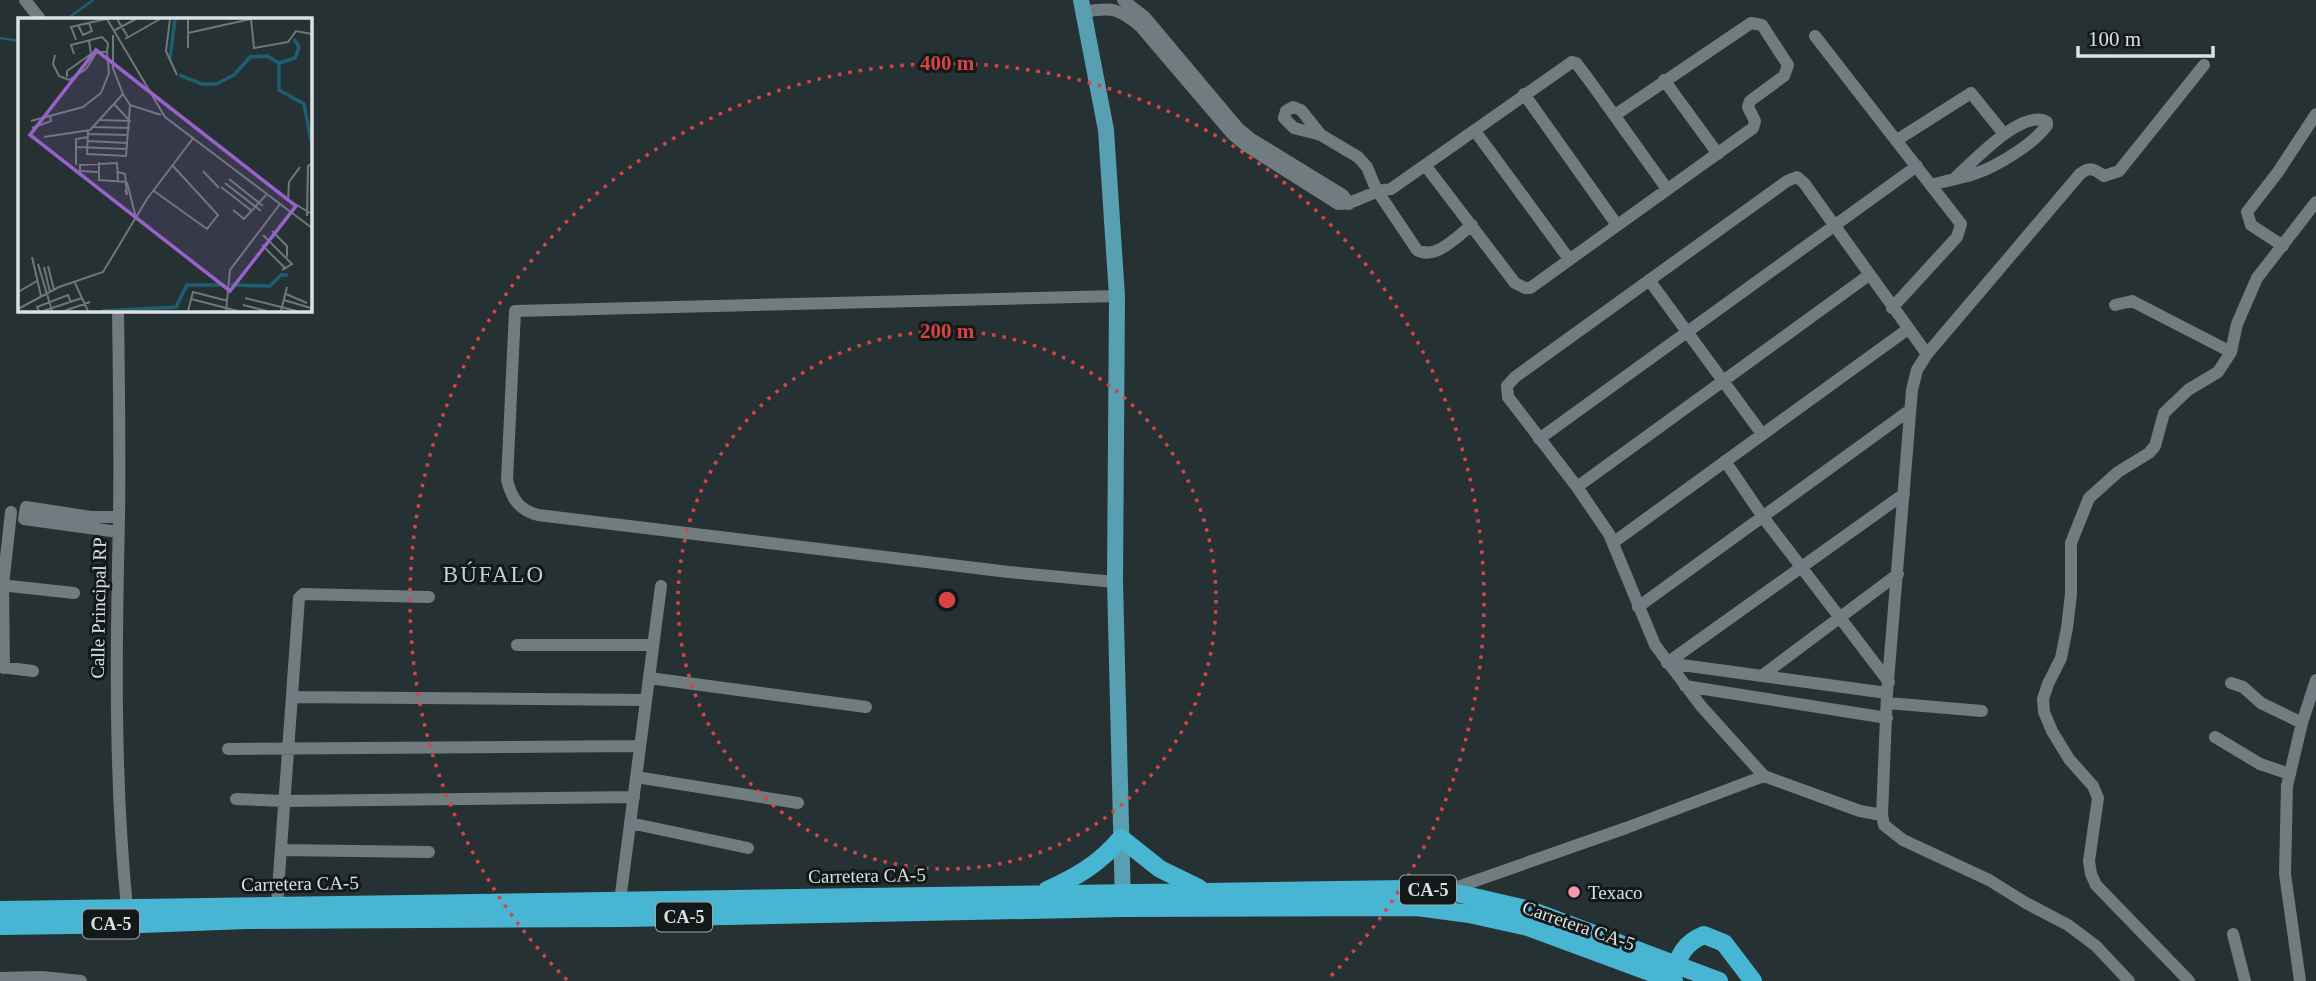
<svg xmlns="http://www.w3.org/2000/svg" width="2316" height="981" viewBox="0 0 2316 981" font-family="'Times New Roman',serif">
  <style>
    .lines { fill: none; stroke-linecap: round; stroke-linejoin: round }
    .stream { stroke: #1d5f70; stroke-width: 2.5 }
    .minor { stroke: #717c80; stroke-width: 12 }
    .major { stroke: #589fb1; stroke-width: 16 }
    .highway { stroke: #48b6d2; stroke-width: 18 }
    .ring { fill: none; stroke: #d74444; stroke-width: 3.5; stroke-dasharray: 3.5 7 }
    .poi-dot { fill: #f39aab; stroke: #131819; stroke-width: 2.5 }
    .labels { text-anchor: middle; stroke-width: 6; stroke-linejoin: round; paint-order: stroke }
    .shield { fill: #131819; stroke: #9ea5a6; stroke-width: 2 }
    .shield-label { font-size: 18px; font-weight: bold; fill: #dae1e3 }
    .street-label { font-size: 19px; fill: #dae1e3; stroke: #131819 }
    .poi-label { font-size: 19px; fill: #dae1e3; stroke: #131819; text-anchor: start }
    .quarter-label { font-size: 23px; letter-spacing: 2px; fill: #c4d1d4; stroke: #131819 }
    .inset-river { fill: none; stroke: #1d5f70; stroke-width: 3.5 }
    .inset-road { fill: none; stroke: #6e777a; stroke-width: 2 }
    .view { fill: #9862ca; fill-opacity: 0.15; stroke: #9862ca; stroke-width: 3.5 }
    .inset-edge { fill: none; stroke: #dae1e3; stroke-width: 3.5 }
    .centre { fill: #d74444; stroke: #131819; stroke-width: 3.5 }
    .ring-label { font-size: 21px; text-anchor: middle; font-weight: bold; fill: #d74444; stroke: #131819; stroke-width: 6; stroke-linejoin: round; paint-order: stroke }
  </style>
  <rect width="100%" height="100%" fill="#263134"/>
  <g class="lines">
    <!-- stream -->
    <path class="stream" d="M67 19 93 0
      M0 38 19 41"/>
    <!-- minor -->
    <path class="minor" d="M25 0 40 19
      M1123 0 1145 17 1239 129 1250 138 1343 195 1349 204
      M1084 12C1112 7 1118 8 1140 26L1233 135 1245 145 1338 204C1358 204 1370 190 1391 189L1572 62 1576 63 1589 80 1667 189
      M1815 36 1961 224 1957 237 1892 308
      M1664 80 1718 154
      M1524 94 1617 225
      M1475 131 1569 259
      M1321 135 1301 110 1293 107 1286 111 1284 118 1294 128 1321 135 1358 157 1367 167 1376 189 1417 250C1436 261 1458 235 1472 225
      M1897 140 1971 93 2004 134
      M1425 165 1515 283 1525 288H1530L1753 128 1755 121 1748 107 1750 101 1784 76 1788 65 1762 25 1751 23 1615 115
      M1932 185C1946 180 1961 179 1974 174 1996 167 2034 144 2047 125V122C2023 107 1973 162 1956 177
      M2283 246 2251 225 2247 212 2278 172 2316 114
      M1649 280 1762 434
      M2115 305 2132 301 2231 352
      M118 310C119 379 120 449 119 518 116 648 114 778 127 907
      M1539 439 1917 166
      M1725 461 1763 517 1889 682
      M1577 487 1869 275
      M118 532 24 519 26 507 91 517H119
      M1614 542 1908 329
      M1115 582 1009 572 538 515C519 510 512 499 507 480L515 311 1117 296
      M0 585 74 593
      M1638 607 1910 410
      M517 645H653
      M1667 663 1904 494
      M1667 663 1887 693
      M0 667 33 671
      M4 668 3 585 11 512
      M1763 675 1898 574
      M649 678 866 707
      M2231 683 2243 687 2261 703 2302 723
      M1685 686 1887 718
      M292 697 646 700
      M1888 703 1982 711
      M2215 737 2260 764 2290 774
      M228 749 640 746
      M1764 776 1701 706 1655 645 1609 534 1577 487 1508 397 1507 386 1515 377 1787 181 1797 177 1804 183 1927 354
      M636 777 798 803
      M236 799 284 801 634 797
      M1882 815 1887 693 1912 390 1917 370 1927 354 2080 174C2090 166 2094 169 2104 176L2119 171 2204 65
      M630 823 748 848
      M281 850 429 852
      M1449 890 1626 828 1764 776 1860 811 1882 815 1884 825 1903 840 1989 880 2026 903 2068 925 2096 946 2129 981
      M620 901 661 586
      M277 904 299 598 303 594 429 597
      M2233 934 2245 981
      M0 978 42 977 81 981
      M2189 981 2096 885 2091 874 2089 861 2098 798 2093 786 2069 759 2052 731 2044 712 2043 699 2048 684 2061 658 2067 628 2071 594V543L2089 498 2118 472 2149 453 2155 446 2164 413 2188 390 2218 372 2231 352 2237 324 2257 278 2316 202
      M2300 981 2285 874 2287 786 2302 723 2316 680"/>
    <!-- major -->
    <path class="major" d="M1081 0 1106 130 1117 296 1115 582 1123 905"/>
    <!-- highway -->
    <path class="highway" d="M1047 890C1077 877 1100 863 1121 838L1160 869 1199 888
      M0 910 1405 889 1448 891 1530 910 1719 981
      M0 926 141 924 246 920 625 918 1123 908 1417 907 1469 914 1528 927 1674 981
      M1674 974C1678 955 1686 942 1704 935L1724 943 1753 981"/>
  </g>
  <!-- distance rings -->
  <g class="ring">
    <circle cx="947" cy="600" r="269"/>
    <path d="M567 980A537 537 0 1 1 1327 980"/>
  </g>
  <!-- markers -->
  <circle class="poi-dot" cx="1574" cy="892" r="7"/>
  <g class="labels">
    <!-- shield labels -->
    <g class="shield">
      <rect x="1400" y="875.5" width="56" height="29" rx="5"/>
      <rect x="656" y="902.5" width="56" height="29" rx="5"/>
      <rect x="83" y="909.5" width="56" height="29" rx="5"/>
    </g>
    <g class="shield-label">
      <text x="1428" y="896">CA-5</text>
      <text x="684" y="923">CA-5</text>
      <text x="111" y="930">CA-5</text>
    </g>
    <!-- street labels -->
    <g class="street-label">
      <text transform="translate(98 608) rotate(-89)" y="7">Calle Principal RP</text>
      <text transform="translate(867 875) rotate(-1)" y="7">Carretera CA-5</text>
      <text transform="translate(300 883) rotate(-1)" y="7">Carretera CA-5</text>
      <text transform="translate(1579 925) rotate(19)" y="7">Carretera CA-5</text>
    </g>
    <!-- poi labels -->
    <g class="poi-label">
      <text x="1588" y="899">Texaco</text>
    </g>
    <!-- quarter labels -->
    <g class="quarter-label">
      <text x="494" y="582">BÚFALO</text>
    </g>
  </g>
  <!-- overview -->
  <g transform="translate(18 18)">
    <rect width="294" height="294" fill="#263134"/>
    <path class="inset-river" d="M152 40 157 1M261 45 277 40 281 29 276 21M161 57 184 66H198L216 57 232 39 249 38 261 45V72L286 86 293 123M213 267 252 268 263 257H270M84 293 158 289 169 267H207"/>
    <path class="inset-road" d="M89 1 147 99 294 210M99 1 110 19M152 1 148 33 159 57M170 1V30M60 7 65 17 74 13 71 5M97 12 118 1M170 15 233 1 236 30 270 24 278 13 294 16M95 17V50L105 76 112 87 143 97M107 21 142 1M58 22 53 9 88 1M56 36 53 27 84 19 90 25M37 37 35 46 41 58 51 62 68 51 79 34H89L90 25M49 59V53L73 36 71 23M96 86 112 103M82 102 113 103M13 103 65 89 83 75 91 55 89 34M76 109 112 110M14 110 33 103 32 98M70 112 69 136 108 138 112 87M70 116 109 117M26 119 72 112 105 76M69 123 109 125M58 129 109 131M81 144V162L109 164M58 147V121L70 119M282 149 271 164 270 182 294 196M185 153 201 170M80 154 62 153V147L99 145 100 163M100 154 107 156 109 177 107 172M211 161 245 188M109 164 118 200M207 165 243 193M203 169 234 193M136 173 189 211 200 197 155 148M215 192 226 201 248 177M289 198 290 148 294 145M254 213 269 228V239M245 217 274 246 264 252M244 227 268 251M14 239 23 278M20 246 34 293M30 248 36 272M26 249 32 274M57 265 70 293M0 274 19 263M268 276 289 285M227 280 279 293M173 281 220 293M266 282 293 290V293M225 287 249 293M0 291 41 269 85 254 129 181 176 119M21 293 19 289 50 277 53 284M25 293 64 280M46 293 72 284M170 293 175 274 210 283M208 293 212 252 262 186M263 293 269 269"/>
    <path class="view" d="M78 32 278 188 212 273 12 117Z"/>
    <rect width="294" height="294" class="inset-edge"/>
  </g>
  <circle cx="947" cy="600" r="10" class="centre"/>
  <g class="ring-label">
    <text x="947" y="70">400 m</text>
    <text x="947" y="338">200 m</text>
  </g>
  <!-- scale -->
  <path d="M2078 46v10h135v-10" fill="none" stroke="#dae1e3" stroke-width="3.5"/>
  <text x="2088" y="46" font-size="21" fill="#dae1e3" stroke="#131819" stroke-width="5" paint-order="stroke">100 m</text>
</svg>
